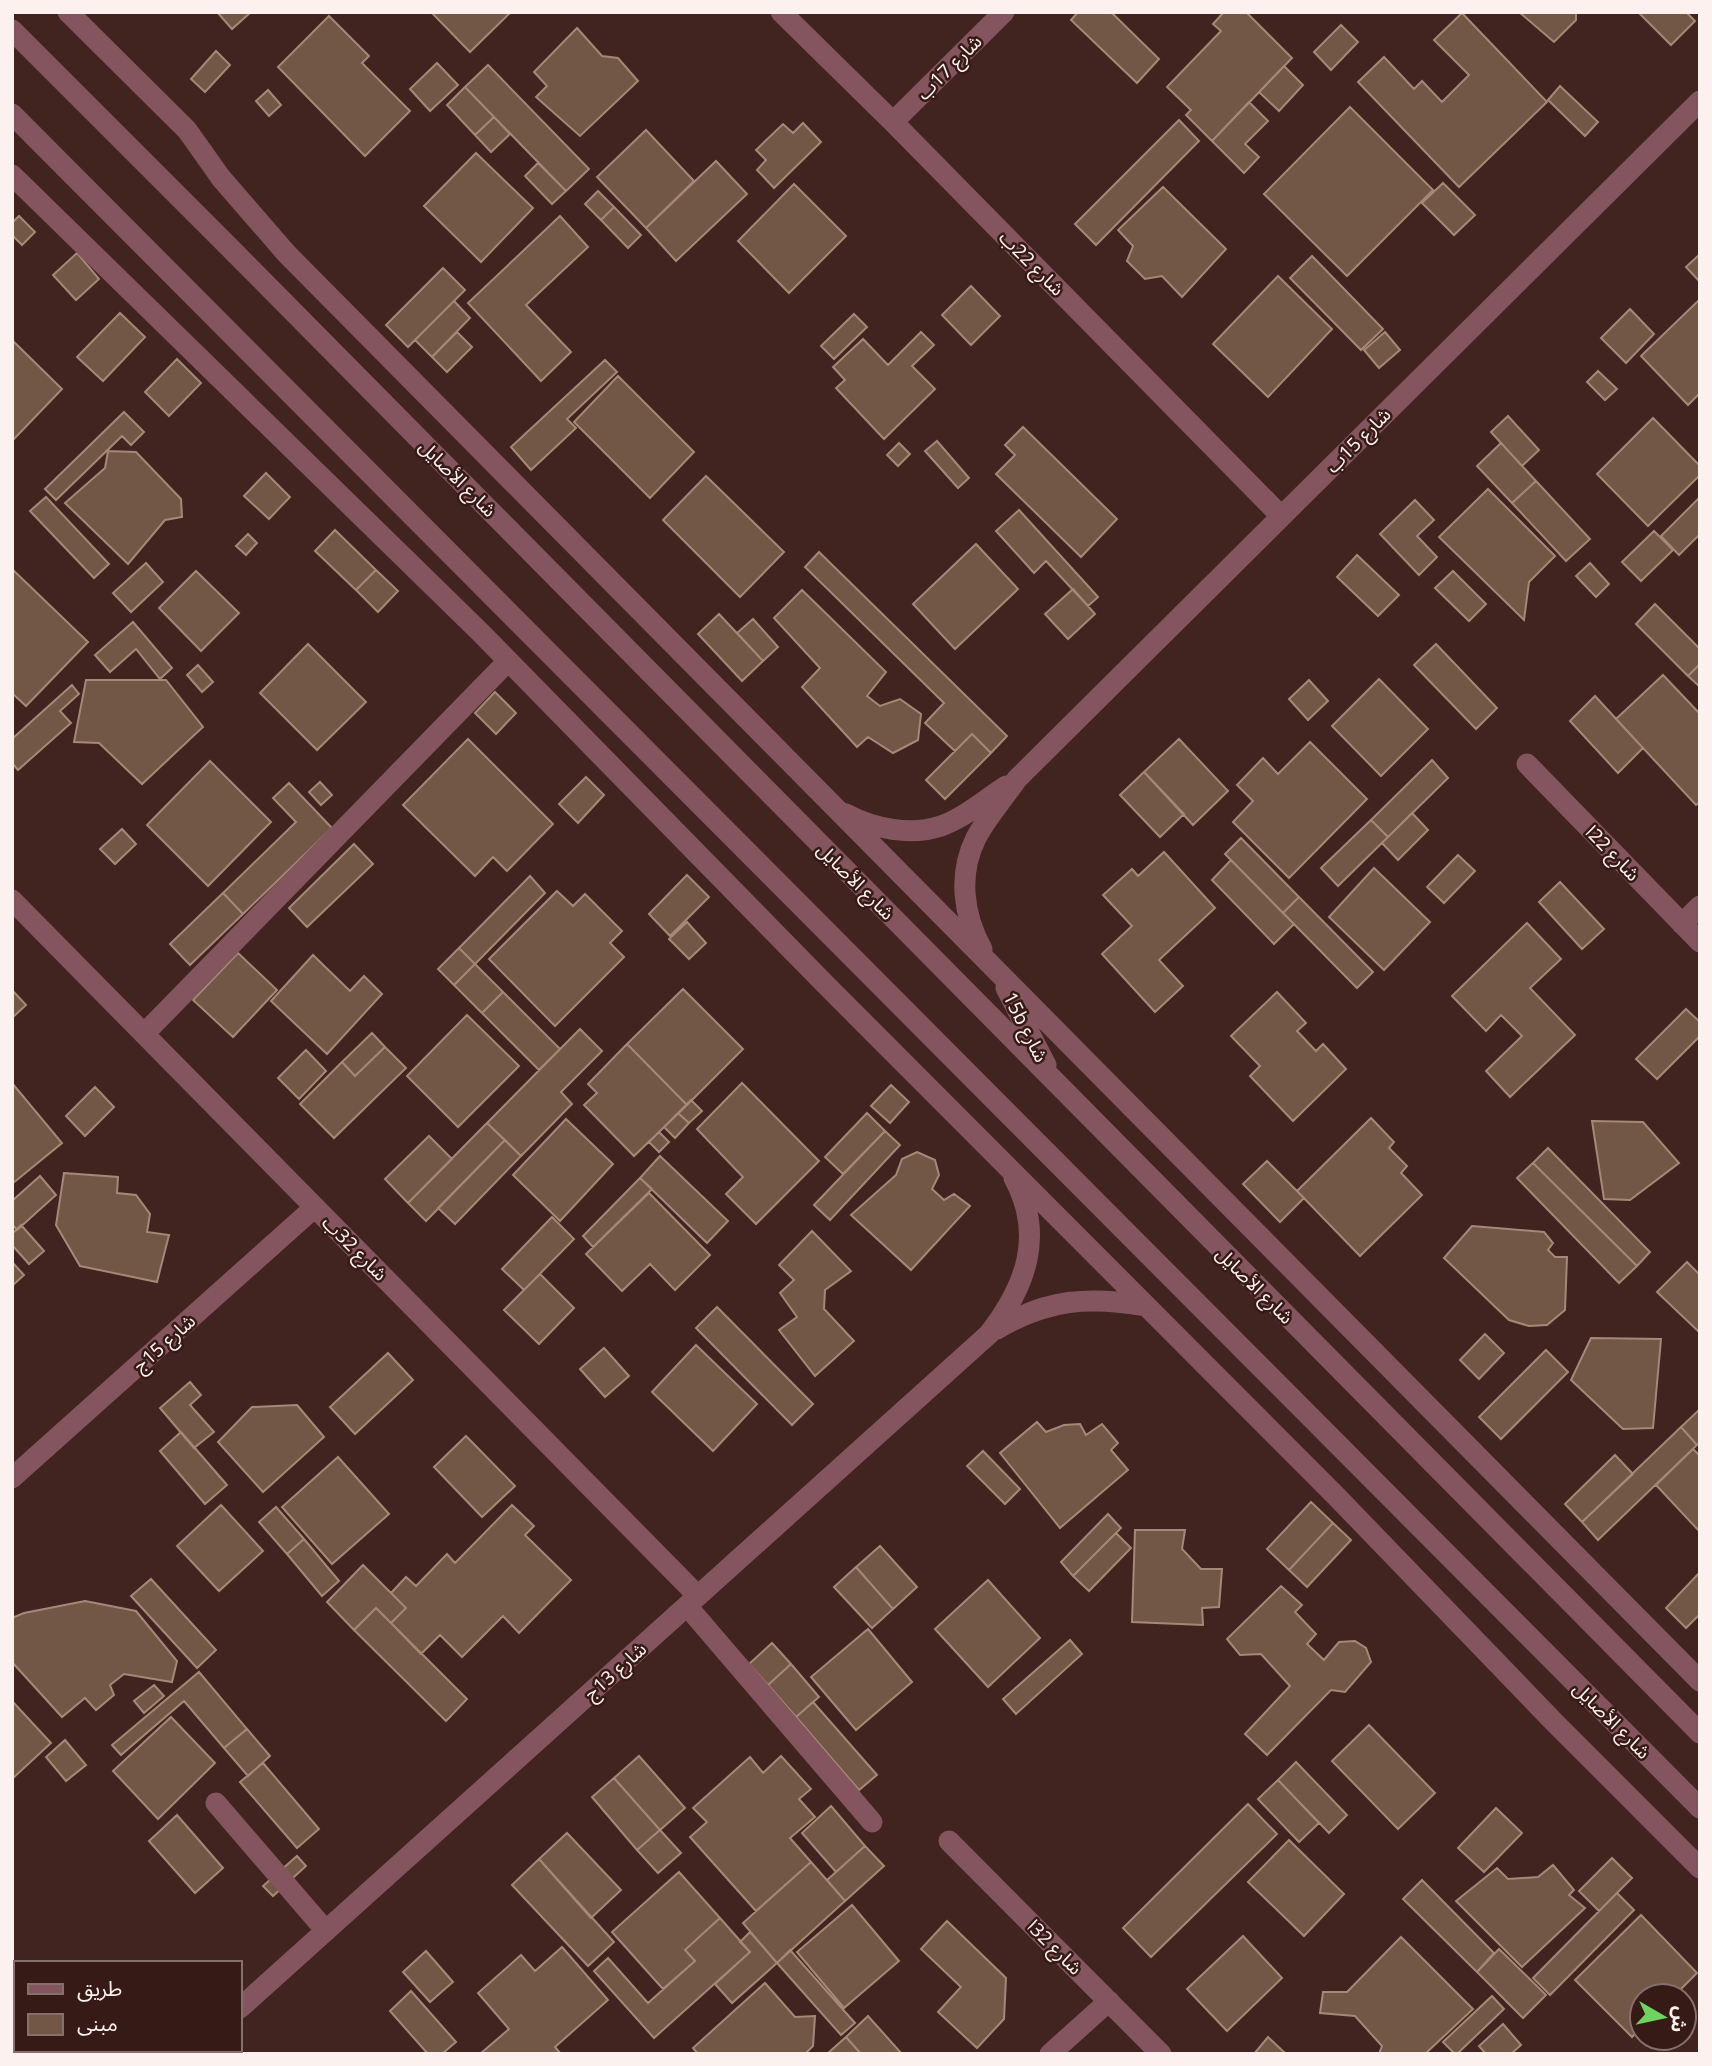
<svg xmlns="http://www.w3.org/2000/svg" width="1712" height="2066" viewBox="0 0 1712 2066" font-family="'Noto Sans','Noto Sans Arabic',sans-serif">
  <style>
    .building { fill: #725646; stroke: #a68876; stroke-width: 2 }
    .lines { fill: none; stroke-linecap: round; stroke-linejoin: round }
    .minor { stroke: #84555e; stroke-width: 21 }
    .labels { text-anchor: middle; stroke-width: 5; stroke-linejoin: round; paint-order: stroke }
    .street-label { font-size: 19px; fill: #fdf1ef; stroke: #361a16 }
  </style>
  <rect width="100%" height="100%" fill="#412420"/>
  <!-- building -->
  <path class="building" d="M217 12H251L232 29Z
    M431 12H511L470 52Z
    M1078 12H1111L1159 59 1137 83 1071 20Z
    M1224 12H1246L1292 58 1212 141 1186 115 1191 110 1167 87 1221 31 1213 24Z
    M1519 12H1576V20L1554 42Z
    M1638 12H1686L1695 21 1671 45Z
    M1462 13 1547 102 1459 187 1358 82 1384 57 1414 89 1422 81 1442 102 1469 75 1434 40Z
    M329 16 369 56 362 63 410 111 365 156 278 67Z
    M1341 25 1358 42 1331 70 1314 52Z
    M577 28 602 56 618 58 638 81 580 136 536 97 547 86 534 72Z
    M216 51 230 65 205 92 191 79Z
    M437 63 458 85 430 111 410 89Z
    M488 65 589 169 566 191 465 87Z
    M1284 66 1303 85 1279 111 1259 92Z
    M1560 86 1598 122 1585 136 1548 100Z
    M465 87 494 117 475 135 447 105Z
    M268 90 281 105 269 116 256 101Z
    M1249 102 1268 121 1245 144 1259 157 1244 173 1212 141Z
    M1350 107 1433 190 1347 276 1264 194Z
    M494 117 510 134 491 152 475 135Z
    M1179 120 1199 141 1096 245 1075 224Z
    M803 123 821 142 774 188 757 170 766 160 756 150 783 124 793 133Z
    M646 130 694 181 646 228 597 177Z
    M476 153 533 208 481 262 424 206Z
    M716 161 747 194 676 261 646 228Z
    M538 163 566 191 552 204 525 176Z
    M1443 183 1475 215 1454 235 1422 203Z
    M794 184 846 236 789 293 738 241Z
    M1163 187 1226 249 1182 297 1162 276 1145 279 1127 261 1133 246 1118 230Z
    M598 191 614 207 601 220 585 204Z
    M614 207 641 235 628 248 601 220Z
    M19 216 35 232 22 245 12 235V223Z
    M560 216 588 247 526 305 571 352 541 381 468 303Z
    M77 253 99 279 76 300 53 275Z
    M1700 254V282L1686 267Z
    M1312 256 1383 329 1361 350 1290 278Z
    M443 268 465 290 408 347 386 325Z
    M1278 276 1332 329 1268 397 1213 344Z
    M971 286 1000 316 971 345 942 315Z
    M1700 299V393L1688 405 1641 356Z
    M454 301 470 318 432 357 415 340Z
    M1630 309 1654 334 1626 363 1601 338Z
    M120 313 145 337 103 381 77 357Z
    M854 314 867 327 834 359 821 346Z
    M457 332 472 347 447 372 432 357Z
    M921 332 934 345 912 366 935 389 884 439 836 388 845 380 833 367 863 339 888 365Z
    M1385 332 1400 350 1379 368 1364 350Z
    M12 340 62 389 13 440 12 439Z
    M177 359 201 383 169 416 145 392Z
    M605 360 617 372 567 419 576 428 531 470 511 447Z
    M1598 371 1617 389 1605 400 1587 382Z
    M618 376 694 452 650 498 574 422Z
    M124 412 144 432 131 445 122 436 56 500 45 489Z
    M1508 416 1539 450 1522 466 1491 432Z
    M1653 418 1700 466V475L1648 526 1597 474Z
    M1023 427 1117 519 1081 557 996 474 1015 455 1005 445Z
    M937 441 969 478 958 488 925 451Z
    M899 443 910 454 898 466 887 455Z
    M1501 443 1536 481 1512 503 1477 466Z
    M108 451 136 452 181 499 182 517 165 520 128 564 65 503 105 468Z
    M266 473 290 497 269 519 244 496Z
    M706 476 784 552 740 597 663 520Z
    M1536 481 1590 539 1566 561 1512 503Z
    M1488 489 1555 556 1529 582 1524 620 1439 537Z
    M46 497 109 564 94 578 30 511Z
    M1700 497V534L1679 555 1661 536Z
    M1415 500 1434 520 1417 536 1437 557 1419 575 1380 534Z
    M1019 510 1098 597 1088 606 1046 561 1034 573 996 531Z
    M335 530 376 570 356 590 315 551Z
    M1654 531 1673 550 1641 581 1622 562Z
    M248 534 257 543 246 555 236 546Z
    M976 544 1018 589 955 649 913 604Z
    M819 552 1007 736 991 753 972 734 955 751 925 723 944 703 805 567Z
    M1357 555 1399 595 1378 616 1337 577Z
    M146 563 163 582 131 612 113 593Z
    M1590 563 1609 584 1596 597 1576 576Z
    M12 569 88 642 26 706 12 693Z
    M376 570 398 591 378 612 356 590Z
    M196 571 239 613 201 651 159 608Z
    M1453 571 1486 604 1469 621 1435 588Z
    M1073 589 1095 614 1068 639 1045 614Z
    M802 590 886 672 867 696 880 706 900 699 921 714 918 740 893 753 868 737 857 747 802 687 820 668 774 618Z
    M1655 604 1700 649V664L1688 676 1636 624Z
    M719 614 763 661 742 681 698 634Z
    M753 619 778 647 763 661 737 633Z
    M133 622 172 668 160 679 136 649 110 672 95 655Z
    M308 644 366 702 317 750 260 693Z
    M1436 644 1497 708 1476 729 1414 665Z
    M1700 664V687L1688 676Z
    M198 665 213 682 202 692 187 675Z
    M1663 675 1700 714V802L1696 805 1616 719Z
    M1379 679 1428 729 1381 776 1332 726Z
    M86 680H166L203 727 142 784 99 743 74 742Z
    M1309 680 1328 701 1308 720 1289 699Z
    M72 685 79 694 60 711 71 723 18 770 12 763V739Z
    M495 692 516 713 496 734 475 713Z
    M1595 696 1643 748 1618 773 1570 721Z
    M972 734 991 753 945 799 926 780Z
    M468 739 553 824 507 871 493 857 475 876 403 805Z
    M1179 739 1228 791 1193 825 1144 772Z
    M1310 742 1367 799 1289 878 1233 822 1253 801 1237 785 1263 758 1278 774Z
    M1432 760 1448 778 1388 837 1371 820Z
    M210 761 271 822 208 886 147 825Z
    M1144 772 1184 814 1160 837 1120 795Z
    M586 777 604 795 578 823 559 804Z
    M320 782 332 795 321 805 309 792Z
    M289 783 332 828 243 914 223 893 296 822 273 798Z
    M1412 813 1428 830 1398 860 1382 843Z
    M1371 820 1388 837 1338 886 1321 868Z
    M122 829 136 844 115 864 100 849Z
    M1241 838 1299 897 1283 913 1225 854Z
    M354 844 373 864 307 927 289 908Z
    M1164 852 1215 908 1159 960 1183 986 1155 1012 1102 954 1132 926 1103 895 1132 869 1138 876Z
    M1458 855 1475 871 1444 903 1427 887Z
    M1231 860 1294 924 1274 944 1212 880Z
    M1374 868 1430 922 1384 970 1329 917Z
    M687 875 709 897 670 936 649 914Z
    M530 876 545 893 475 964 459 948Z
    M1560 882 1604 929 1582 949 1539 902Z
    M557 891 573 906 585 894 622 931 610 943 624 957 555 1026 489 959Z
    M223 893 243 914 190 965 170 944Z
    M1299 897 1373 972 1357 988 1283 913Z
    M687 922 706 943 689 959 669 939Z
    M1527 923 1561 959 1530 988 1575 1035 1510 1097 1486 1071 1522 1036 1501 1015 1486 1031 1452 996Z
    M459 948 475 964 454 985 438 969Z
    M238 953 277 990 233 1037 193 1000Z
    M313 955 350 991 364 976 382 994 327 1054 271 1001Z
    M475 964 503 992 482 1013 454 985Z
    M683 989 743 1049 687 1105 627 1044Z
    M12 990 26 1005 12 1018Z
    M503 992 560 1049 539 1070 482 1013Z
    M1277 992 1306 1023 1297 1031 1316 1051 1323 1044 1346 1069 1293 1121 1250 1076 1260 1066 1231 1036Z
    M1686 1009 1700 1022V1036L1657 1079 1636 1059Z
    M467 1015 519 1066 458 1127 407 1076Z
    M580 1029 602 1051 561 1092 572 1104 521 1156 487 1123Z
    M372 1033 385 1047 355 1076 342 1062Z
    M627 1044 687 1105 634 1156 584 1105 597 1093 588 1084Z
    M385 1047 406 1068 334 1138 300 1104 342 1062 355 1076Z
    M306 1050 326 1071 299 1099 278 1078Z
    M12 1083 62 1143 12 1184Z
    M742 1083 819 1161 756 1224 726 1194 743 1177 697 1129Z
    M891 1085 909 1102 890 1123 871 1106Z
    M95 1087 114 1107 85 1136 66 1116Z
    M691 1100 702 1111 689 1123 678 1113Z
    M678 1113 689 1123 675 1138 664 1127Z
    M867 1113 885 1131 843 1174 825 1157Z
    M1371 1118 1394 1142 1389 1148 1407 1166 1401 1173 1422 1195 1360 1256 1297 1191Z
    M566 1119 613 1164 560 1221 513 1175Z
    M1592 1121 1643 1122 1679 1163 1630 1200 1604 1199Z
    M487 1123 505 1140 426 1221 408 1203Z
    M885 1131 900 1145 830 1220 814 1205Z
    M659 1132 669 1142 659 1152 649 1142Z
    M429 1136 452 1159 408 1203 385 1179Z
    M505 1140 521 1156 455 1224 438 1208Z
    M1548 1148 1650 1252 1637 1266 1533 1163Z
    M917 1152 935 1160 939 1175 932 1189 944 1200 954 1194 970 1206 911 1270 851 1215 896 1175 902 1159Z
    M660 1156 728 1221 707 1243 640 1178Z
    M1267 1161 1304 1198 1280 1222 1243 1184Z
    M1533 1163 1637 1266 1619 1283 1517 1178Z
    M64 1173 118 1177 117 1193 136 1195 150 1214 147 1232 169 1235 157 1282 80 1266 56 1225Z
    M40 1176 56 1195 17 1230 12 1224V1201Z
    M640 1178 652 1189 593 1247 583 1236Z
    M649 1193 710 1255 675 1290 650 1264 622 1291 586 1254Z
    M552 1217 574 1239 524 1290 502 1269Z
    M21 1225 44 1251 29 1264 12 1245V1234Z
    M1472 1226 1544 1232 1553 1243 1548 1250 1555 1257H1567L1565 1310 1547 1325 1529 1326 1509 1320 1444 1258Z
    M812 1231 851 1271 825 1290 824 1309 854 1341 815 1376 779 1330 797 1317 780 1293 794 1280 779 1265Z
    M12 1262 24 1275 12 1286Z
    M1687 1262 1700 1275V1333L1657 1292Z
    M540 1274 574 1308 539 1344 504 1310Z
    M717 1307 813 1404 792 1425 696 1328Z
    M1485 1334 1504 1353 1479 1379 1460 1360Z
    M1591 1338 1661 1339 1653 1428 1623 1429 1571 1380Z
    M696 1345 757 1404 713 1451 652 1392Z
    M604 1348 629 1376 605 1397 580 1369Z
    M1546 1350 1568 1372 1501 1439 1479 1417Z
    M388 1353 413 1380 355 1434 330 1407Z
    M190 1382 201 1395 190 1405 214 1432 194 1448 160 1408Z
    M297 1405 324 1437 263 1492 218 1442 252 1407Z
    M1700 1409V1443L1697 1445 1681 1427Z
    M1037 1422 1046 1432 1064 1425 1080 1424 1086 1435 1102 1424 1118 1443 1111 1450 1128 1470 1060 1528 1000 1453Z
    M1681 1427 1697 1445 1598 1540 1582 1522Z
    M181 1432 227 1485 205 1504 160 1451Z
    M466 1436 515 1486 482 1517 434 1467Z
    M1693 1449 1700 1456V1532L1656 1485Z
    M983 1451 1020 1489 1005 1504 967 1466Z
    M1615 1455 1633 1474 1582 1522 1565 1504Z
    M338 1457 389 1514 332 1564 282 1507Z
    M1311 1502 1333 1523 1289 1570 1267 1549Z
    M221 1505 263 1551 219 1591 177 1546Z
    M512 1505 534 1526 525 1535 571 1580 519 1633 503 1616 462 1657 440 1635 421 1654 391 1623 406 1608 391 1593 406 1577 416 1586 447 1554 455 1563Z
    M276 1507 304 1539 287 1554 259 1522Z
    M1108 1514 1121 1528 1073 1576 1061 1562Z
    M1333 1523 1351 1540 1307 1587 1289 1570Z
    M1135 1530H1185L1182 1549 1201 1569H1222L1219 1607 1202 1608 1203 1625 1132 1622Z
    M1116 1533 1131 1548 1089 1591 1073 1576Z
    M304 1539 339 1581 322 1596 287 1554Z
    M880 1546 917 1587 893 1609 856 1567Z
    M363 1565 406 1608 391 1623 376 1608 354 1630 327 1602Z
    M856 1567 893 1609 872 1628 834 1587Z
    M1700 1572V1614L1686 1628 1666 1608Z
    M151 1579 216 1650 197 1668 131 1596Z
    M988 1580 1040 1638 988 1687 935 1629Z
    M1281 1586 1302 1605 1295 1612 1316 1634 1307 1644 1324 1660 1339 1642 1355 1641 1366 1648 1371 1662 1345 1692 1331 1690 1267 1755 1245 1734 1290 1686 1261 1654 1240 1655 1227 1639Z
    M85 1601 136 1611 177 1661 172 1682 124 1674 110 1685 114 1695 96 1710 85 1698 62 1717 12 1662V1618L24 1613Z
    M376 1608 467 1699 446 1721 354 1630Z
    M868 1629 912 1682 856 1730 811 1677Z
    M1070 1640 1082 1654 1016 1714 1003 1699Z
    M772 1643 791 1664 768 1685 749 1664Z
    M791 1664 819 1697 796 1717 768 1685Z
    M199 1672 247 1729 224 1748 184 1701 121 1755 112 1745Z
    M154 1685 164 1696 144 1713 134 1701Z
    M12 1701 51 1743 12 1779Z
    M813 1702 877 1775 859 1790 796 1717Z
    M171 1717 215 1763 158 1819 113 1771Z
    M1369 1725 1435 1793 1398 1829 1332 1761Z
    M247 1729 270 1756 248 1776 224 1748Z
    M65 1740 86 1765 66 1781 46 1757Z
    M639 1756 685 1808 660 1830 614 1778Z
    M781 1756 811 1789 799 1799 815 1817 790 1838 811 1862 756 1911 690 1837 707 1822 693 1808 750 1757 763 1773Z
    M1296 1762 1347 1815 1329 1833 1278 1780Z
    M263 1763 319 1829 297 1848 240 1782Z
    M614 1778 660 1830 637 1850 592 1797Z
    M1278 1780 1319 1823 1299 1842 1258 1799Z
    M1248 1804 1277 1834 1151 1957 1123 1928Z
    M831 1806 865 1846 836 1872 802 1833Z
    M1496 1808 1522 1833 1484 1872 1458 1848Z
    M177 1815 223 1868 195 1893 149 1841Z
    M660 1830 681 1853 658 1873 637 1850Z
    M567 1833 621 1890 591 1918 539 1859Z
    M1289 1840 1344 1894 1304 1936 1248 1882Z
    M865 1846 884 1866 845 1901 827 1880Z
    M297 1856 306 1866 273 1896 263 1886Z
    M1612 1858 1632 1878 1599 1911 1579 1891Z
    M539 1859 614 1942 588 1966 512 1885Z
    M811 1862 845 1901 777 1963 743 1923Z
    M1553 1865 1574 1890 1569 1895 1585 1908 1522 1967 1456 1901 1497 1868 1508 1879 1538 1877Z
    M679 1872 720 1918 685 1950 695 1961 663 1989 612 1932Z
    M1422 1880 1494 1953 1477 1972 1403 1899Z
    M1617 1893 1634 1910 1550 1995 1533 1978Z
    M852 1905 899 1961 844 2008 797 1952Z
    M1641 1915 1697 1973 1674 1996H1642V2027L1632 2037 1575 1980Z
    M720 1918 750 1952 654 2038 594 1971 608 1958 648 2003 695 1961 685 1950Z
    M947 1921 1006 1978 1004 2019 977 2048 938 2012 961 1987 921 1949Z
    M750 1932 777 1963 732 2003 715 1984 750 1952 740 1942Z
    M1243 1936 1282 1978 1227 2031 1187 1989Z
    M1401 1937 1473 2009 1425 2054H1379L1382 2046 1355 2016 1320 2013 1323 1992H1347Z
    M562 1947 608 2000 555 2047 561 2054H480L509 2029 478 1993 521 1955 535 1971Z
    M1499 1949 1546 1995 1523 2018 1477 1972Z
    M790 1950 855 2023 841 2035 777 1963Z
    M426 1951 453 1982 430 2002 403 1972Z
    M14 1981 16 2050H23L19 2054H12V1983Z
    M765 1983 795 2017 815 2016 813 2046 805 2054H698L693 2048Z
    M411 1991 456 2042 442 2054H428L390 2011Z
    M1492 1996 1504 2009 1457 2054H1455L1443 2042Z
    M868 2016 902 2054H861L846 2037Z
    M1503 2024 1521 2045 1511 2054H1486L1479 2046Z
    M846 2037 861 2054H827Z
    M1268 2037 1286 2054H1254Z"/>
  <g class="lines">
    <!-- minor -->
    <path class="minor" d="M68 12 187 130 221 178 286 253 1700 1681
      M781 12 893 122 1281 516
      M12 30 237 255 1700 1733
      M12 114 1700 1808
      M893 122 1004 12
      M12 175 480 632 826 985 1337 1497 1554 1722 1700 1868
      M1527 764 1700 942
      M846 814C874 829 911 836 941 826 964 818 986 799 1006 786
      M12 900 698 1596
      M1682 924 1700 906
      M982 949C963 915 958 874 976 838 987 817 1004 798 1017 779L1700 101
      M1006 988 1046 1065
      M144 1034 508 661
      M997 1329C1047 1299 1089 1296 1146 1306
      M12 1478 315 1207
      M687 1606 872 1822
      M216 1803 326 1931
      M949 1841 1161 2054
      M240 2008 989 1334C1026 1286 1045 1235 1014 1178
      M188 2054 192 2050
      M1050 2054 1109 2001"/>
  </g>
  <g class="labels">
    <!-- street labels -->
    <g class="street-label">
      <text transform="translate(949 67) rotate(-45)" y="7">شارع 17ب</text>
      <text transform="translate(1032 263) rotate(45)" y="7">شارع 22ب</text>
      <text transform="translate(1358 440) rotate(-45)" y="7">شارع 15ب</text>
      <text transform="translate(458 478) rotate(45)" y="7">شارع الأصايل</text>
      <text transform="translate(1613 853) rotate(46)" y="7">شارع 22ا</text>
      <text transform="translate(856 881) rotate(45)" y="7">شارع الأصايل</text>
      <text transform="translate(1026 1027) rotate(63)" y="7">15b شارع</text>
      <text transform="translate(355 1248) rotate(45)" y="7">شارع 32ب</text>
      <text transform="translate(1255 1285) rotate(45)" y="7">شارع الأصايل</text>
      <text transform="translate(164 1343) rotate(-42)" y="7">شارع 15ج</text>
      <text transform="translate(615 1671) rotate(-42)" y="7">شارع 13ج</text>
      <text transform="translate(1612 1720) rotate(45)" y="7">شارع الأصايل</text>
      <text transform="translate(1055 1947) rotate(45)" y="7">شارع 32ا</text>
    </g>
  </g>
  <!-- border -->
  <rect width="1712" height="2066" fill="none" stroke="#fdf1ef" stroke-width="28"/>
  <!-- legend -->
  <rect x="14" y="1961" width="228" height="91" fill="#361a16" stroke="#86706d" stroke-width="2"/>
  <rect x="28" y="1984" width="35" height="10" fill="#84555e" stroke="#86706d" stroke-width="2"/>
  <text x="77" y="1996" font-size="21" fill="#fdf1ef">طريق</text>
  <rect x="28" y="2014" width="35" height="21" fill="#725646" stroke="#86706d" stroke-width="2"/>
  <text x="77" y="2031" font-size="21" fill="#fdf1ef">مبنى</text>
  <!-- north arrow -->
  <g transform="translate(1663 2017) rotate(99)"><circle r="33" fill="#361a16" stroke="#86706d" stroke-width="2"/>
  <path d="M0-5L12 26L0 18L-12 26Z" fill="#6dd361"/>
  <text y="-10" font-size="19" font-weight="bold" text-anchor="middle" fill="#fdf1ef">ش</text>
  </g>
</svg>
